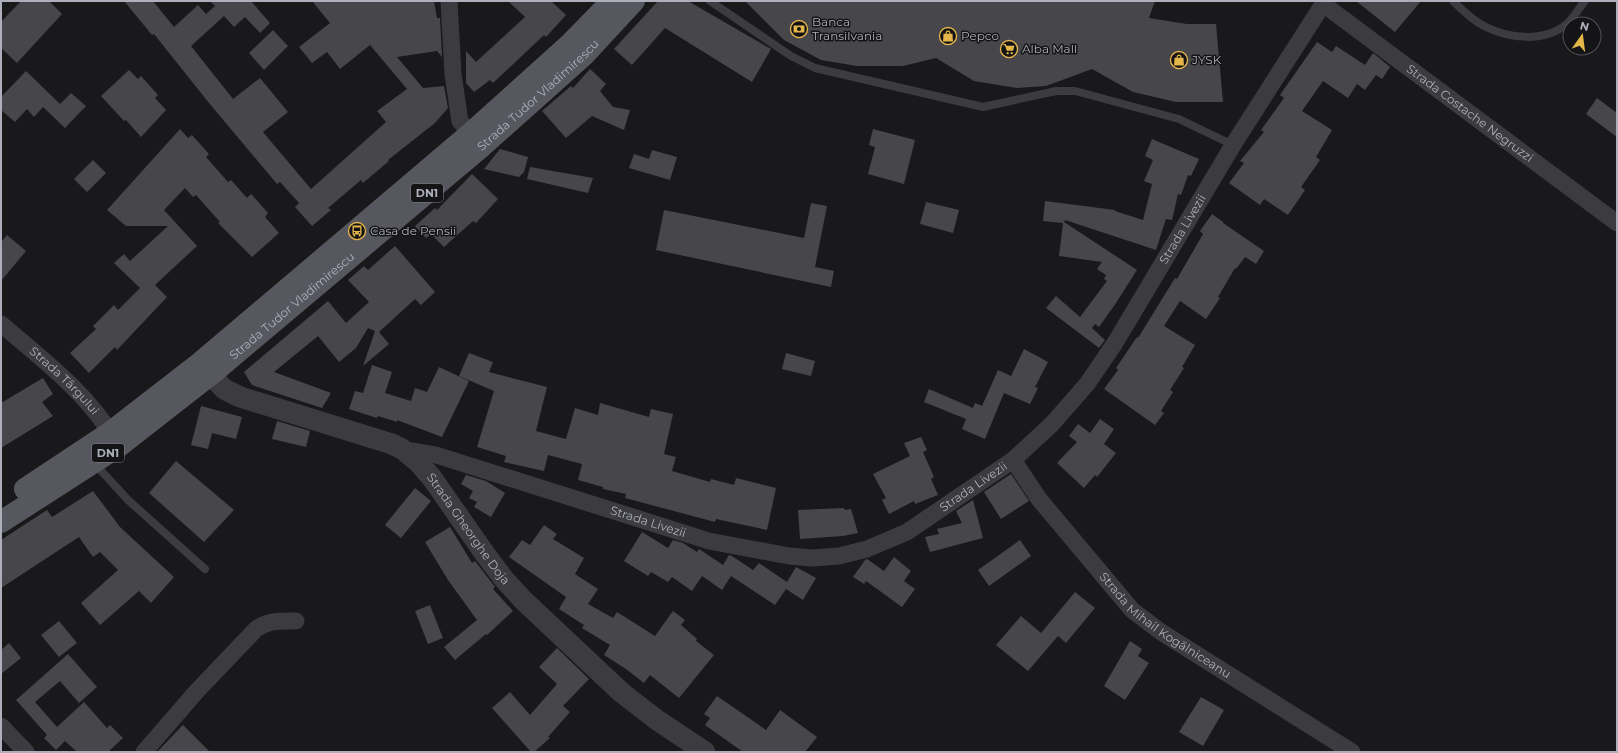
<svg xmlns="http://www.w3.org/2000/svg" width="1618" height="753" viewBox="0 0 1618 753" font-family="Montserrat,sans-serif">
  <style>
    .building { fill: #47464b }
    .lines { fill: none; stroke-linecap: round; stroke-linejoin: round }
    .service { stroke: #3b3b40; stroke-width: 8 }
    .minor { stroke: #3b3b40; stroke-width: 17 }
    .tertiary { stroke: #3b3b40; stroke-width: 21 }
    .primary { stroke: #57585f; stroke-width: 22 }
    .labels { text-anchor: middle; stroke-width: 3; stroke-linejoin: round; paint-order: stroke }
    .shield { fill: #141416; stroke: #7f8189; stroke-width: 1 }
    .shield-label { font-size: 11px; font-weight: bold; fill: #adb0ba }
    .poi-label { font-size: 12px; fill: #adb0ba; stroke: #141416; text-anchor: start }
    .street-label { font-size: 12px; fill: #adb0ba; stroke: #141416 }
  </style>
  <rect width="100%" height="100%" fill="#19191b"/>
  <!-- building -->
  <path class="building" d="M21 1H49L62 14 17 63 1 48V22Z
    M124 1H153L174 27 198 5 206 14 215 6 210 1H251L270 23 260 33 245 17 234 27 224 16 191 46 233 99 260 78 288 112 263 132 311 189 386 122 377 111 407 89 370 45 340 69 327 52 312 63 299 47 330 23 312 1H434L437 18H440L442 57 437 51 397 57 423 88 444 86 448 108 435 123 388 160 389 161 363 183 361 180 328 208 331 210 312 226 295 207 299 203 280 182 277 184 209 103 154 34 152 35Z
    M508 1H551L566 15 546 37 544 35 493 83 490 80 474 92 466 83V51L476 62 525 17Z
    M658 1H688L771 49 752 82 665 28 632 65 614 49Z
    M745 1H1155L1149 18 1187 24H1216L1223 102H1176L1133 92 1092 69 1046 86 1017 88 974 81 936 58 903 66H857L821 60 784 40Z
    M1356 1H1421L1395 32Z
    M273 30 288 46 264 70 249 53Z
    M1317 42 1332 52 1336 46 1365 65 1373 53 1390 67 1382 79 1376 75 1365 90 1357 84 1348 98 1323 81 1302 111 1332 130 1316 157 1320 160 1301 187 1305 190 1288 215 1264 199 1260 205 1229 183 1244 163 1240 161 1264 132 1261 130 1284 98 1280 95Z
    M590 69 606 84 600 91 613 107 630 110 624 130 592 116 566 138 542 111 571 86 573 88Z
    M129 70 138 79 141 76 158 95 155 98 166 110 141 137 126 120 124 121 101 96Z
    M26 71 60 104 71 93 86 106 65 128 43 107 34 117 27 109 15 122 1 110V97Z
    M1597 98 1617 113V137L1586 114Z
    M180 129 188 138 192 135 209 154 206 157 228 182 231 180 247 198 251 194 268 213 265 217 279 233 252 257 218 223 220 222 196 195 193 197 185 188 164 210 197 246 155 285 167 297 117 350 115 347 89 373 70 353 96 329 93 326 114 305 118 310 140 288 114 263 124 254 130 261 168 226H126L107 210Z
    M873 129 915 140 904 184 868 174 875 147 869 145Z
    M1152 139 1199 159 1191 176 1188 175 1181 195 1178 194 1172 220 1166 219 1156 250 1065 220 1064 222 1137 270 1114 306 1099 327 1095 324 1092 328 1105 340 1099 348 1046 308 1056 296 1080 317 1107 281 1104 279 1106 275 1097 269 1102 262 1059 256 1063 223 1043 221 1045 201 1115 210V211L1143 220 1152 184 1144 181 1153 160 1145 156Z
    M500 149 528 157 524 172 519 177 484 169Z
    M652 150 677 157 670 180 629 168 634 154 649 159Z
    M93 160 106 173 87 192 74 179Z
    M530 167 593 178 588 193 527 179Z
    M472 174 498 199 476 223 473 221 444 247 431 234 426 238 415 226 435 208 437 210Z
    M926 202 959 210 953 233 920 224Z
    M811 203 827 206 815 267 834 271 831 287 656 250 664 210 804 238Z
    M1212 214 1223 222V223L1264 251 1256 264 1245 257 1236 269 1235 268 1218 297 1220 298 1206 319 1180 301 1164 326 1195 345 1182 367 1184 368 1170 390 1173 392 1161 411 1164 413 1155 425 1104 389 1118 370 1116 368 1137 337 1138 338 1175 278 1177 279 1203 234 1200 231Z
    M7 235 26 251 1 281V242Z
    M395 246 435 292 421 305 415 299 379 332 389 344 363 366 375 331 368 328 356 348 339 362 318 336 274 372 331 393 322 408 252 385 244 372 328 301 346 323 369 302 348 280 364 266 368 270Z
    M1024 349 1048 362 1035 387 1038 388 1030 404 1004 393 985 439 962 429 966 419 924 402 929 389 973 408 975 403 982 406 998 370 1011 376Z
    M469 353 493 362 489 372 547 387 536 431 566 439 575 408 598 415 600 403 649 417 651 409 673 414 664 454 676 457 672 471 710 482 711 479 734 485 736 478 776 488 767 530 716 519 715 522 625 498 626 494 603 489V487L578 480 582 464 548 455 544 471 504 462 506 456 477 447 494 391 459 376Z
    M786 353 815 361 811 376 782 369Z
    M372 365 392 372 385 393 411 401 415 388 427 392 439 367 469 381 442 437 397 420V422L378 416 377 418 349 409 355 391 363 393Z
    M43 378 53 394 42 402 53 416 1 448V403Z
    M201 406 242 417 236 439 212 433 208 449 191 445Z
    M1100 419 1114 429 1104 444 1116 453 1097 477 1095 475 1084 488 1057 463 1077 442 1069 436 1078 424 1090 433Z
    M277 421 310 431 306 447 272 439Z
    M921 437 927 450 923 452 934 477 931 479 938 495 915 504 914 501 889 514 882 500 886 498 873 474 910 456 904 443Z
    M176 461 234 510 204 542 149 493Z
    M1011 474 1029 501 1001 519 984 492Z
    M466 475 486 481 505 493 491 517 474 507 477 502 469 498 473 491 461 484Z
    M415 488 431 501 401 538 385 525Z
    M93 491 120 527 174 577 151 603 139 591 100 625 81 603 118 570 100 552 93 557 79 537 1 588V540L47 510 52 517Z
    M973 500 983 538 930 552 925 537 939 534 937 529 962 523 956 511Z
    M844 508 845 510 851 509 858 533 843 536 800 539 798 510Z
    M544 525 557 534 553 539 584 558 575 574 598 589 588 604 613 618 617 612 655 636 673 611 685 620 681 625 697 639 696 641 714 655 679 698 650 675 644 683 626 669 604 655 610 645 582 628 584 625 559 609 566 597 509 557 522 540 530 545Z
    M450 527 472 563 475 561 495 587 493 589 513 611 487 635 486 634 455 660 444 647 477 620 448 580 425 542Z
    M642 532 668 548 673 540 683 543 697 552 699 549 723 565 729 555 732 556 753 570 759 563 787 582 796 567 816 578 803 600 786 589 775 605 731 576 722 590 702 576 692 591 672 577 668 582 651 572 648 576 624 561Z
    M1020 540 1031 556 989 586 978 570Z
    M894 557 911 571 904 581 915 589 902 607 866 581 864 584 853 577 865 560 867 559 884 571Z
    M1075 592 1095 608 1066 643 1058 636 1028 671 996 645 1021 616 1041 633Z
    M430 605 443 638 428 644 415 611Z
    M59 621 77 643 59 657 41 635Z
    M1130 641 1142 649 1138 656 1149 663 1125 700 1104 686Z
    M9 643 21 658 1 674V650Z
    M557 648 589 679 563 706 570 712 548 737 550 738 534 752H531L492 708 510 692 530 715 557 684 539 667Z
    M68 654 97 687 79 703 60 681 35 702 57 727 84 702 107 728 110 725 123 738 108 752H77L65 741 56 750 44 738 47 735 16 700Z
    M717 696 766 730 780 710 817 737 805 752H743L705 725 710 718 704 714Z
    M1201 697 1224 710 1203 746 1179 732Z
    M183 725 210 752H157Z"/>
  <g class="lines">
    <!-- service -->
    <path class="service" d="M710 1 791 56 815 68 983 107 1056 91H1075L1179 119 1233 145
      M1453 1C1462 10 1472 20 1484 26 1509 39 1545 43 1568 23 1574 17 1579 8 1585 1
      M94 463 128 500 205 569"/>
    <!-- minor -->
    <g class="minor">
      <path d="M449 1 453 74 459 115 460 121 477 142"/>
      <path id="s1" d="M1323 4 1617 223"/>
      <path id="s2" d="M1 324C42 359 89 394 116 442"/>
      <path id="s3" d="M402 449 436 455 709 541 789 556 812 558 839 556 867 549 907 532 1013 460 1052 424 1087 384 1115 343 1233 145 1325 1"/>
      <path id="s4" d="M1013 460 1039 499 1132 610 1161 632 1352 752"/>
      <path d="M1 726 26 752"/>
      <path d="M144 752 196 692 256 629C269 620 280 621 296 621"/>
    </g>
    <!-- tertiary -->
    <path class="tertiary" id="s5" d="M200 363 224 389 240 397 392 444 402 449 419 463 432 478 485 554 503 578 523 600 622 693 657 720 705 752"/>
    <!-- primary -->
    <g class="primary">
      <path d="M25 489 111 432 200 363 470 134 570 44 612 1"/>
      <path id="s6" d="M1 522 119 446 215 371 481 147 584 55 634 1"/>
    </g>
  </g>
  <!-- icons -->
  <defs>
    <g id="bank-ring" transform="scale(0.9)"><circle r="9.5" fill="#141416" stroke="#e4b549" stroke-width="1.5"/><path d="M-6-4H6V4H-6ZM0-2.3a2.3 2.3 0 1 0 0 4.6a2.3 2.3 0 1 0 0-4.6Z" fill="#e4b549"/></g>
    <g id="shop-ring" transform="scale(0.9)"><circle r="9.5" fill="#141416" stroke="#e4b549" stroke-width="1.5"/><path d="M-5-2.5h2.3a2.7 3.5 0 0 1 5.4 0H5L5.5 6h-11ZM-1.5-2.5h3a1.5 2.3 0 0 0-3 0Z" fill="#e4b549"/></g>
    <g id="supermarket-ring" transform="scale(0.9)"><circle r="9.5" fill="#141416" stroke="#e4b549" stroke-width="1.5"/><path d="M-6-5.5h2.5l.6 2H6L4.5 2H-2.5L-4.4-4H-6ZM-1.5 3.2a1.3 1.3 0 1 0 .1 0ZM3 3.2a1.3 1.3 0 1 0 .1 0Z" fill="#e4b549"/></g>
    <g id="bus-ring" transform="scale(0.9)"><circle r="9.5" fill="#141416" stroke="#e4b549" stroke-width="1.5"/><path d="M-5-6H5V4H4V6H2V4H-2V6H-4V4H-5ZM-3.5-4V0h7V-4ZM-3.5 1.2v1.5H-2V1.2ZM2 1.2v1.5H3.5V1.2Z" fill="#e4b549"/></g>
  </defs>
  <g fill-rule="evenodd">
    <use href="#bank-ring" x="799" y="29"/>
    <use href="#shop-ring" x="948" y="36"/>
    <use href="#supermarket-ring" x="1009" y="49"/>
    <use href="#shop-ring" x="1179" y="60"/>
    <use href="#bus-ring" x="357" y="231"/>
  </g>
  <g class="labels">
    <!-- shield labels -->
    <g class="shield">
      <rect x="411" y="184" width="32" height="18" rx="3"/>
      <rect x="92" y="444" width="32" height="18" rx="3"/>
    </g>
    <g class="shield-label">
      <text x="427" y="197">DN1</text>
      <text x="108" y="457">DN1</text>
    </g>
    <!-- poi labels -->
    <g class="poi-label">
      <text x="812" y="26">Banca<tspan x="812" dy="14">Transilvania</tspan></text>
      <text x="961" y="40">Pepco</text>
      <text x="1022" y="53">Alba Mall</text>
      <text x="1192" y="64">JYSK</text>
      <text x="370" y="235">Casa de Pensii</text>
    </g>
    <!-- street labels -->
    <g class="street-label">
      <text dy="4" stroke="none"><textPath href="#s6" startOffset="687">Strada Tudor Vladimirescu</textPath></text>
      <text dy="4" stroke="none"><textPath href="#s1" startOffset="183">Strada Costache Negruzzi</textPath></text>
      <text dy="4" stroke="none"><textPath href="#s3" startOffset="941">Strada Livezii</textPath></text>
      <text dy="4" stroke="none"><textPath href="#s6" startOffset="363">Strada Tudor Vladimirescu</textPath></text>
      <text dy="4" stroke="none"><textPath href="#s2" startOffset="85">Strada Târgului</textPath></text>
      <text dy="4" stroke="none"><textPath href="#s3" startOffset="605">Strada Livezii</textPath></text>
      <text dy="4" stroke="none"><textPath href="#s3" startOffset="257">Strada Livezii</textPath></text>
      <text dy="4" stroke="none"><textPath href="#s5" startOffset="328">Strada Gheorghe Doja</textPath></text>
      <text dy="4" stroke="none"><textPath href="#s4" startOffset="227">Strada Mihail Kogălniceanu</textPath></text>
    </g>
  </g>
  <!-- border -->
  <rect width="1618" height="753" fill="none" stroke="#adb0ba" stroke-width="4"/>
  <!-- north arrow -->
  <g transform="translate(1582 36) rotate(14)"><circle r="19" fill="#141416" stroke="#515258"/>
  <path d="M0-3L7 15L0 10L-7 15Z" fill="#e4b549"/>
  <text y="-6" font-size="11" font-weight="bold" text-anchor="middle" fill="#adb0ba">N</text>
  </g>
</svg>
